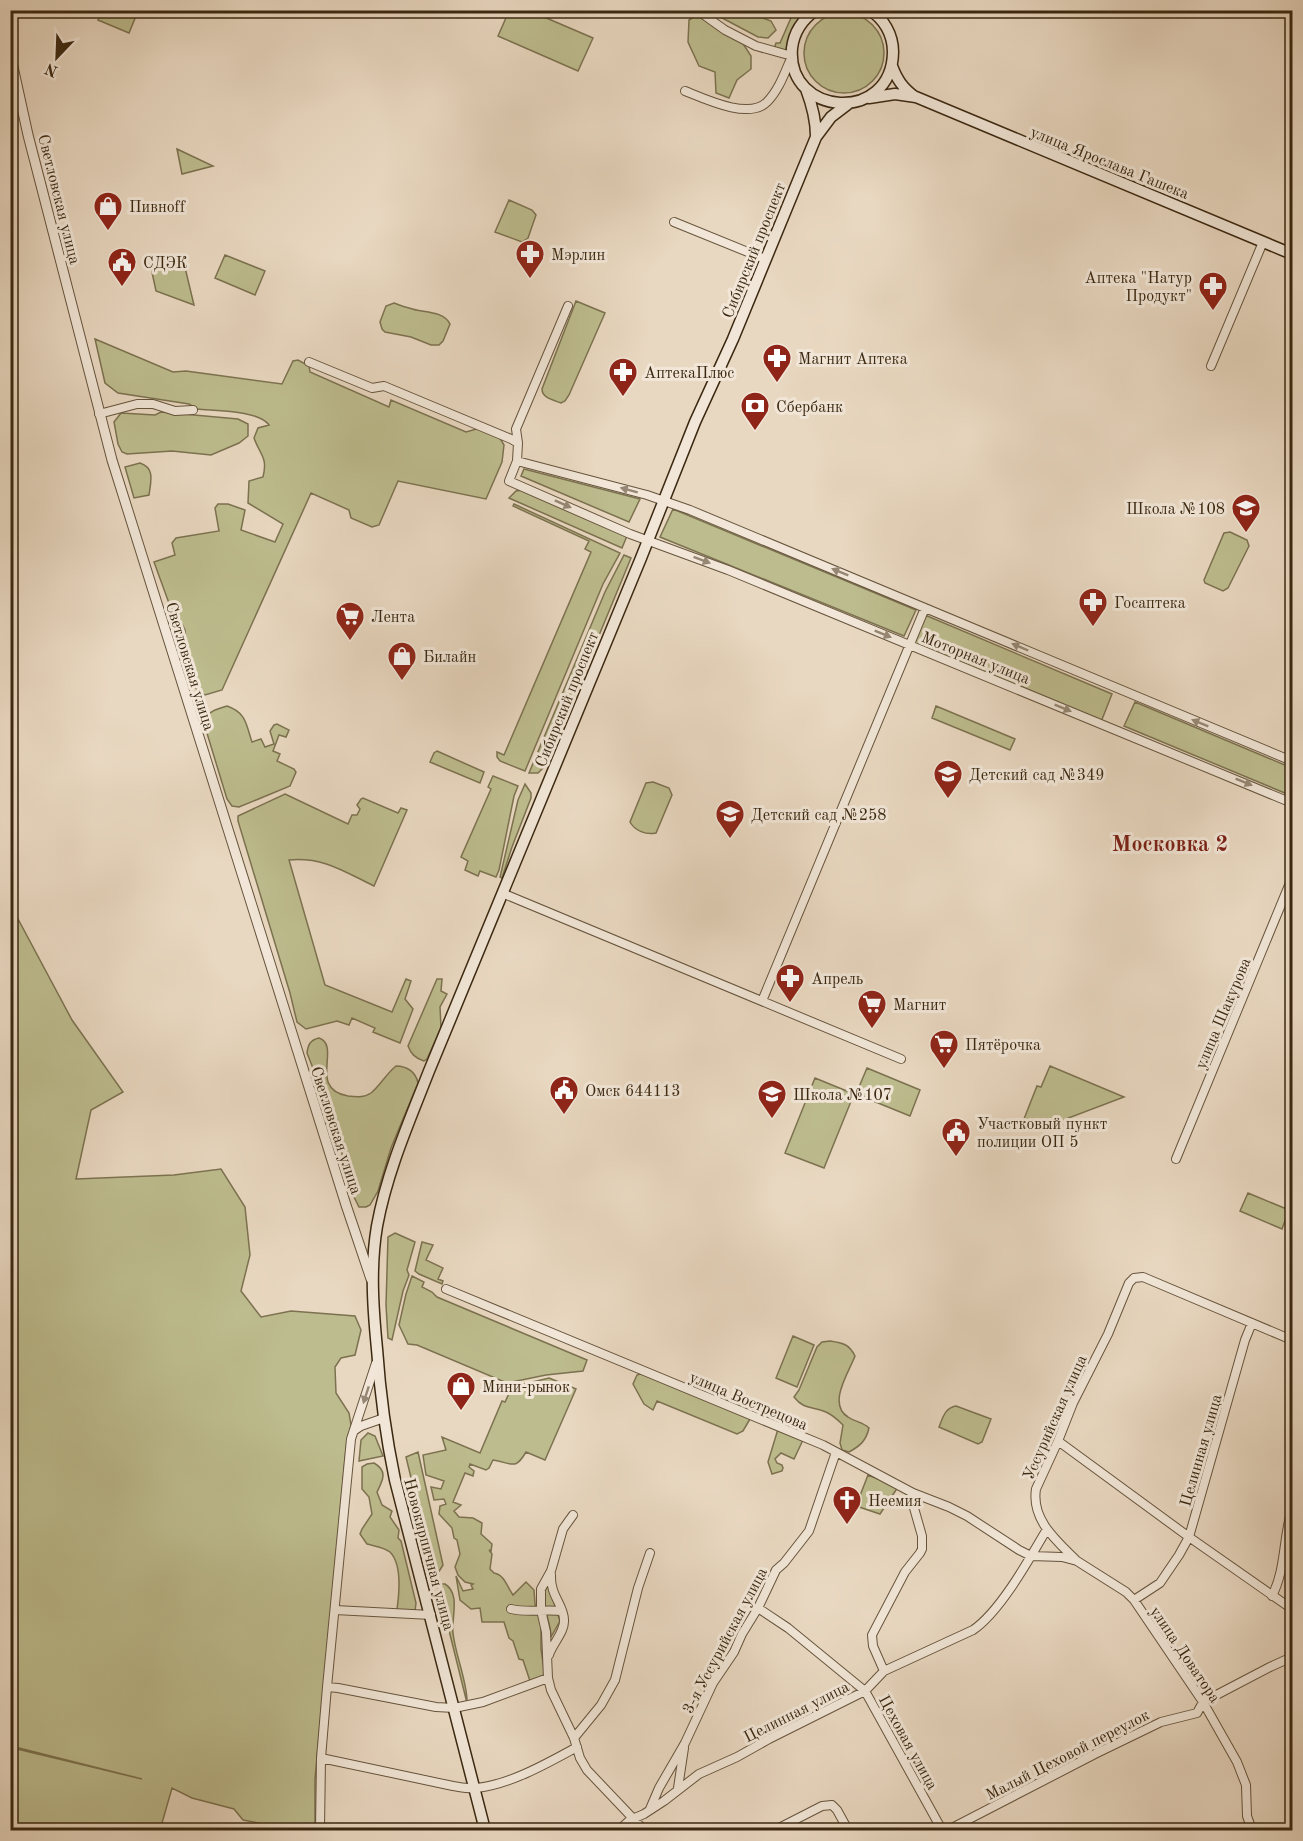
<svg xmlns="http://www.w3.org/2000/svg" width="1303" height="1841" viewBox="0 0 1303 1841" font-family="'Old Standard TT',serif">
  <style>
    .green { fill: #bdbc8e; stroke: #7c7250; stroke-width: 1.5 }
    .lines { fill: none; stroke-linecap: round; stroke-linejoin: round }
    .minor-casing { stroke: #66543d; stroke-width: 10 }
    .tertiary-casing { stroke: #66543d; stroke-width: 11 }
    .secondary-casing { stroke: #3b2811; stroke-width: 13 }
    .minor { stroke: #f1e6d7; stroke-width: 8 }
    .tertiary { stroke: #f1e6d7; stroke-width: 9 }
    .secondary { stroke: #f1e6d7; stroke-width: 10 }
    .oneway { fill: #968774 }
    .labels { text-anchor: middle; stroke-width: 6; stroke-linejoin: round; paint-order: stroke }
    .street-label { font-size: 16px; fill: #3b2811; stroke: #f1e6d7 }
    .poi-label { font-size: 16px; fill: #3b2811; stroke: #f1e6d7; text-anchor: start }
    .district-label { font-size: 22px; font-weight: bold; fill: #7a1f14; stroke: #f1e6d7 }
  </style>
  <rect width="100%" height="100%" fill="#e9d8c1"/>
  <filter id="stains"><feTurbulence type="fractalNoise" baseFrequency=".00333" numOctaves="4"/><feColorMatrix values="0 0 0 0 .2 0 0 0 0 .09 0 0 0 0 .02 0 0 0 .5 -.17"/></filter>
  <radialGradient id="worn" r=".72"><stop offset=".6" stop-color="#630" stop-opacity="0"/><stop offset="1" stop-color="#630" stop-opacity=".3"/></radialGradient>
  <!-- green -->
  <path class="green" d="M102 11 138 10V11L129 33 98 20Z
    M530 11 593 38 578 71 498 36 509 11Z
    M709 11H744L771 21 776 30 768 38 758 37Z
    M794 11H805L793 28 787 50 781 51 774 49 776 43H780Z
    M804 53a40 40 0 1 1 80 0a40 40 0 1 1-80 0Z
    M697 15 742 42 751 56V69L737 80 729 98 716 93 715 72 699 66 688 42 689 20Z
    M177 149 213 166 182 174Z
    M509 200 532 210 536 215 528 238 522 242 495 232Z
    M182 255 194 305 156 291 150 263Z
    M225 255 265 271 255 295 215 278Z
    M576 301 605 313 569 395 565 401 561 403C553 400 542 398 542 389Z
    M394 303C399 305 404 307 409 308 422 313 443 310 450 324L443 341 439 345H431L411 337 385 332 382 329 380 322 386 306Z
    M95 339 173 372 186 371 282 384 293 361 298 360 309 366 310 372 389 407 391 400 466 432 480 428 498 435 504 445 502 462 486 499 398 481 379 525 372 527 351 518 349 510 311 493 222 690 205 695 195 688 187 656 185 630 177 615 170 606 154 562 175 555 172 543 176 538 219 531 215 508 218 504H228L245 510 241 530 275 542 283 524 248 503 249 481 263 477C268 457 260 455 254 438L258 428 269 425C258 410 216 411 197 409L189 404 118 393 105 383Z
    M161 412 238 419 248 424V436L239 443 211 455 172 451 127 454 122 452 118 444 114 422 121 413 155 415Z
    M140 463C155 468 151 481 149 495L134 498 125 467Z
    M524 469 640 499 629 522 521 476Z
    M522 490 627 536 622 548 509 498 516 491Z
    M514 504 620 553 603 584 525 771 500 761 497 757V752L504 755 591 552 585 549 589 541 513 506Z
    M673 509 916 610 904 636 660 537Z
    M1230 532 1247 540 1249 546 1228 588 1223 591 1205 583 1204 580 1224 533Z
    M624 555 631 558 545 766 538 773H529L605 592Z
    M925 615 1112 694 1101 722 913 643Z
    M1135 702 1292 768V796L1124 726Z
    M227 706C247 713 246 725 252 742L261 739 265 747 274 744 270 731 274 725 277 724 289 730 286 737 279 735 273 751 280 754 277 761 294 769 296 772 290 786 239 807 232 806 227 799 203 720C209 711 217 709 227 706Z
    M936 706 1015 739 1010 750 932 718Z
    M437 751 484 772 480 783 430 762 434 753Z
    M493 776 518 786 514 796 499 870 496 877 480 871 478 876 465 870 468 861 461 857 491 789 488 787Z
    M653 782 669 788 672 795 656 833C646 835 635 831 630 822L646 783Z
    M525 784 531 793V798L512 847 502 878 500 877 518 800Z
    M285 794 348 824 352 815H357L360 809 357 805 361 799 363 798 398 813 401 808 407 810 374 886C343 871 324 857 289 860L325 985 392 1012 406 979 411 981 405 999 413 1009 400 1043 373 1032 375 1028 352 1018 349 1025 337 1021 306 1029 297 1022 290 993 238 821V816Z
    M10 904 72 1020 123 1092 91 1110 76 1179 174 1175 221 1169 245 1207 250 1255 241 1291 261 1317 291 1311 355 1316 361 1330 355 1355 341 1358 335 1367 336 1393 349 1413 351 1425 346 1449 315 1779V1830H294L243 1820 234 1809 192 1798 172 1788 160 1830H15L16 1825 11 1824V1775L17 1749 142 1779 11 1746Z
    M437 979H442L441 991 447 994 440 1007 441 1028 427 1059 424 1061C415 1058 411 1054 408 1046Z
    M319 1038C342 1046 307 1089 348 1096 356 1097 364 1098 371 1093 380 1086 386 1074 396 1066 407 1066 416 1072 418 1083L391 1148 378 1191 370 1205 366 1207H359L354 1197 331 1114 307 1053C308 1045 310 1040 319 1038Z
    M1050 1066 1124 1097 1037 1130 1022 1124 1037 1086 1041 1087Z
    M867 1068 920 1090 910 1116 856 1094Z
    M815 1078 854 1094 824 1168 785 1153Z
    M1248 1193 1289 1210 1282 1229 1240 1211Z
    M395 1233 415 1242 407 1270 409 1275 403 1291 392 1340 388 1338 386 1305 388 1237Z
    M422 1242 433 1245 426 1260 443 1268 438 1279 443 1281 442 1284 419 1274 415 1271Z
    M412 1276 424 1282 422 1287 432 1292 437 1297 587 1360 583 1371 546 1375 507 1383 417 1345 408 1344 399 1325 406 1294Z
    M793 1336 814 1345 797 1387 776 1378Z
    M830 1341C843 1343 849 1344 855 1356 849 1372 827 1404 848 1417 855 1422 863 1422 869 1428 866 1441 860 1446 849 1452L842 1450 840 1443 843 1425C837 1419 833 1415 826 1412 812 1406 804 1410 794 1397L799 1390 817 1347 822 1342Z
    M643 1373 750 1419 743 1431 737 1434 657 1401 653 1410 644 1404 633 1384 637 1375Z
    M549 1378 576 1389 545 1460 526 1452C515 1471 512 1463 493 1460L489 1468 486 1470 470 1464 469 1467 474 1471 473 1476 465 1473 453 1502 461 1505 454 1511 459 1517 473 1518 482 1523 481 1534 492 1544 491 1551 489 1550 492 1554 490 1569 494 1573C505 1575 507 1587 513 1595L526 1582 534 1590 535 1604 541 1624V1649L545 1676 530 1681 523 1660 519 1659 513 1641 509 1638 504 1622H482L480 1608 471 1609 460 1600 456 1576 463 1591 473 1589 471 1585 473 1584 465 1582 458 1575 455 1567 460 1554 457 1540 454 1538 452 1528 439 1514 440 1506 446 1504 444 1499 434 1500 431 1487 441 1489 444 1481 426 1475 423 1455 446 1450 442 1437 480 1453 502 1401 505 1402 512 1387Z
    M956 1406 991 1419 982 1442 978 1444 939 1427C943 1417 945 1408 956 1406Z
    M778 1429 803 1440 794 1459 781 1453 775 1459 777 1463 782 1465 783 1468 782 1471 772 1474 768 1462Z
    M368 1433 375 1436 383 1456 359 1461 361 1440Z
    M418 1452 443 1565 438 1573 434 1574 406 1457Z
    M374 1463C388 1471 383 1480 377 1492L382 1505 392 1511 390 1517 399 1530 398 1538 401 1541 416 1603 415 1611 404 1616 397 1609C399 1595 402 1564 390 1552 384 1547 374 1546 367 1544L360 1534 362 1529 372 1514 369 1497 362 1489V1467L367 1464Z
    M868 1475 898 1487 880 1514 856 1506Z
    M441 1584H445C461 1594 451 1618 453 1633 455 1654 468 1684 467 1703L438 1586Z
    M548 1584 560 1621 551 1637C551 1620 538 1601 548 1584Z"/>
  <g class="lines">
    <!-- minor casing -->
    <g class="minor-casing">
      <path id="minor" d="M685 91C705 99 749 120 767 102 779 90 785 72 792 56L756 46 725 30 697 10
        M674 222 765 259
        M309 362 372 388 384 386 511 439 518 443 517 461 509 481 630 534 728 570 1292 803
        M1211 366 1263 242
        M99 414 137 404H153L175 411 193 410
        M518 443 516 429 568 306
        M517 461 647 495 690 510 1292 761
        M502 893 901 1059
        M762 1001 925 608
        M1176 1159 1292 878
        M446 1289 823 1445 913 1493 949 1507 967 1516 1019 1550 1031 1556 1062 1557 1077 1561 1126 1592 1134 1600 1203 1702 1237 1762 1246 1785 1247 1816 1252 1830
        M355 1430 361 1426 384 1418
        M1058 1441 1189 1537 1292 1609
        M573 1515 563 1529 551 1571 541 1589V1610L546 1632 548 1678 551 1690 574 1738 580 1758 587 1770 644 1830
        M1076 1560C1057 1541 1031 1520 1036 1489L1058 1441 1073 1403 1108 1334 1129 1283 1134 1278 1143 1277 1292 1340
        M1272 1596C1286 1569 1283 1537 1292 1509
        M1134 1600 1160 1583 1179 1555 1189 1537 1245 1340 1252 1323
        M758 1608 788 1628 865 1691 942 1830
        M511 1609C527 1613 544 1609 562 1611
        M335 1610 431 1615
        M549 1655C552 1644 565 1632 564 1620 564 1605 550 1596 551 1575
        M884 1671 873 1646 872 1635 905 1572 920 1553 922 1549V1536L914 1508 913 1493
        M327 1687 338 1688 436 1707 454 1708 483 1702 548 1678
        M574 1738 601 1705 615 1680 638 1588 650 1553
        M321 1758 453 1786C460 1787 469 1789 476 1788 509 1785 548 1763 577 1747
        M678 1788 684 1748
        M650 1809 659 1788 685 1743 713 1683 734 1652 742 1634 758 1608 776 1570 784 1563 809 1531 836 1452
        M320 1830 321 1758 327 1687 351 1439 376 1363
        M619 1830 630 1820 644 1814 664 1801 699 1774 737 1757 769 1739 865 1691 884 1671 973 1630C1000 1612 1030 1558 1047 1529
        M775 1830 822 1806 832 1805 837 1810 848 1830
        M948 1830 1095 1754 1161 1722 1197 1713 1203 1702 1270 1667 1292 1657"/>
    </g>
    <!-- tertiary casing -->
    <g class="tertiary-casing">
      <path id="tertiary" d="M10 53 28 135 112 460 346 1205 371 1279"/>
    </g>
    <!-- secondary casing -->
    <g class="secondary-casing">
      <path id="secondary" d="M816 10C803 19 794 32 792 48 786 117 892 124 893 52 893 35 884 18 869 10
        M892 66C897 80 903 88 915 97
        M806 89C812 105 816 119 816 136
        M869 98 895 94 916 97 1292 254
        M485 1830 395 1480C386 1437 380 1393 377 1349 373 1308 370 1268 377 1226 387 1172 409 1122 429 1071L641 558 695 422 733 339 816 137 831 117 848 104"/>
    </g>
    <!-- minor -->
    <use href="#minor" class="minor"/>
    <!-- tertiary -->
    <use href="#tertiary" class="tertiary"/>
    <!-- secondary -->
    <use href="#secondary" class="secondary"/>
  </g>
  <!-- one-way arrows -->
  <defs><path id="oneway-solid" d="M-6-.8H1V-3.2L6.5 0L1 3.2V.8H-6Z" transform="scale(1.5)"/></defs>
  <g class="oneway">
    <use href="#oneway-solid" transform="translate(629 490) rotate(-165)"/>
    <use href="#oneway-solid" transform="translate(563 504) rotate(24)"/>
    <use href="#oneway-solid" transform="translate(702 560) rotate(21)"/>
    <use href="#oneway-solid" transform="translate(840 572) rotate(-158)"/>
    <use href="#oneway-solid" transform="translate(883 634) rotate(22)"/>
    <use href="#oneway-solid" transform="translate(1020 647) rotate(-157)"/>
    <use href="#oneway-solid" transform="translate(1063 708) rotate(22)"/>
    <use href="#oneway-solid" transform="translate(1200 723) rotate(-158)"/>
    <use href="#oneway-solid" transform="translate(1244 782) rotate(22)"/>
    <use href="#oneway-solid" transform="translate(366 1395) rotate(108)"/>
  </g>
  <!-- icons -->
  <defs>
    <g id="shop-pin" transform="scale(1.5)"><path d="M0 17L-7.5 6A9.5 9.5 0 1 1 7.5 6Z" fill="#8f2418" stroke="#f1e6d7"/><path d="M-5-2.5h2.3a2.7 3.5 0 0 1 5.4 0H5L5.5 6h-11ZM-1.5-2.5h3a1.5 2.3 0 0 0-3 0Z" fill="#fff"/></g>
    <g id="pharmacy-pin" transform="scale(1.5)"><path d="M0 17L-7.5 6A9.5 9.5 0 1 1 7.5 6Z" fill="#8f2418" stroke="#f1e6d7"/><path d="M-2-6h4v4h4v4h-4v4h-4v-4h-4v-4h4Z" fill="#fff"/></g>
    <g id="civic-pin" transform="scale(1.5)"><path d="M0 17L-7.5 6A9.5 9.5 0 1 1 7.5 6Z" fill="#8f2418" stroke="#f1e6d7"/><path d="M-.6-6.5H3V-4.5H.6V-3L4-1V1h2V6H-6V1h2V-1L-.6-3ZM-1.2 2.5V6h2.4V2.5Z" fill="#fff"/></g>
    <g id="bank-pin" transform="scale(1.5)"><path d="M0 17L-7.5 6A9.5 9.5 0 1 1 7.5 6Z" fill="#8f2418" stroke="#f1e6d7"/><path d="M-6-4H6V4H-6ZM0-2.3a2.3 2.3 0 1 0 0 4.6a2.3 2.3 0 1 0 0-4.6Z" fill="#fff"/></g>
    <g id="school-pin" transform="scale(1.5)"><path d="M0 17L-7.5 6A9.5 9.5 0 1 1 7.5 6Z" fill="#8f2418" stroke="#f1e6d7"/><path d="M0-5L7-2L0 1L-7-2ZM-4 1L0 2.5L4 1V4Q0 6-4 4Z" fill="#fff"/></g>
    <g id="supermarket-pin" transform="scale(1.5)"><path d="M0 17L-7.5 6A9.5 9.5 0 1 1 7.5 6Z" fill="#8f2418" stroke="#f1e6d7"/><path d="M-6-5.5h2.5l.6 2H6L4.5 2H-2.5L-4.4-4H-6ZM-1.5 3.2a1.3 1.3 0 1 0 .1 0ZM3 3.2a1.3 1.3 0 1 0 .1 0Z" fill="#fff"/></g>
    <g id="church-pin" transform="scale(1.5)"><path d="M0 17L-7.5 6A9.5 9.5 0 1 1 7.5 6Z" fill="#8f2418" stroke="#f1e6d7"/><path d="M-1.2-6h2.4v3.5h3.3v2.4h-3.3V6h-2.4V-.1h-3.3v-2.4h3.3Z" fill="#fff"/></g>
  </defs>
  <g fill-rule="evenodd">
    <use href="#shop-pin" x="108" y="206"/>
    <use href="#pharmacy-pin" x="530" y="254"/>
    <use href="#civic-pin" x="122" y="262"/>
    <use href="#pharmacy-pin" x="1213" y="286"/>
    <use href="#pharmacy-pin" x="777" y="358"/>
    <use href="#pharmacy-pin" x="623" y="372"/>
    <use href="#bank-pin" x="755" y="406"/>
    <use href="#school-pin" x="1246" y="508"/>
    <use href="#pharmacy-pin" x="1093" y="602"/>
    <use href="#supermarket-pin" x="350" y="616"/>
    <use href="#shop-pin" x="402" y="656"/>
    <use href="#school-pin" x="948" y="774"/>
    <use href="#school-pin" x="730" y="814"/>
    <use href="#pharmacy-pin" x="790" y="978"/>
    <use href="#supermarket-pin" x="872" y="1004"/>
    <use href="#supermarket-pin" x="944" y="1044"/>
    <use href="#civic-pin" x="564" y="1090"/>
    <use href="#school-pin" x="772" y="1094"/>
    <use href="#civic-pin" x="956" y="1132"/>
    <use href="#shop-pin" x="461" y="1386"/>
    <use href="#church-pin" x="847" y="1500"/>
  </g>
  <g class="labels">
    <!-- street labels -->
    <g class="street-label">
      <text transform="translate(1110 162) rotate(22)" y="6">улица Ярослава Гашека</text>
      <text transform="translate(60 199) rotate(76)" y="6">Светловская улица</text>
      <text transform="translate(753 250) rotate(-68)" y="6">Сибирский проспект</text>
      <text transform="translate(976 657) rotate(22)" y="6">Моторная улица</text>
      <text transform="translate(191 666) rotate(73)" y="6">Светловская улица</text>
      <text transform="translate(566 699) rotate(-68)" y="6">Сибирский проспект</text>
      <text transform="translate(1222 1013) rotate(-67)" y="6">улица Шакурова</text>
      <text transform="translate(337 1130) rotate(72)" y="6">Светловская улица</text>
      <text transform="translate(749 1400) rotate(23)" y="6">улица Вострецова</text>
      <text transform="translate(1054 1417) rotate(-66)" y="6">Уссурийская улица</text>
      <text transform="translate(1200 1450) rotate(-74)" y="6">Целинная улица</text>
      <text transform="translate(430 1554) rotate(75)" y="6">Новокирпичная улица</text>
      <text transform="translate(724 1640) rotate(-62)" y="6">3-я Уссурийская улица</text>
      <text transform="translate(1186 1654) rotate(56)" y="6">улица Доватора</text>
      <text transform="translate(796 1711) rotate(-27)" y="6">Целинная улица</text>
      <text transform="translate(909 1742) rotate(61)" y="6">Цеховая улица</text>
      <text transform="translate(1067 1754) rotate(-27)" y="6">Малый Цеховой переулок</text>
    </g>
    <!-- poi labels -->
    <g class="poi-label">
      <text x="129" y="212">Пивноff</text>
      <text x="551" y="260">Мэрлин</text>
      <text x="143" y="268">СДЭК</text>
      <text x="1192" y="283" text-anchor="end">Аптека "Натур<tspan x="1192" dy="18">Продукт"</tspan></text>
      <text x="798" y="364">Магнит Аптека</text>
      <text x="644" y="378">АптекаПлюс</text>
      <text x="776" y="412">Сбербанк</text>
      <text x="1225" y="514" text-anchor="end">Школа №108</text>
      <text x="1114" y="608">Госаптека</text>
      <text x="371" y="622">Лента</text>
      <text x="423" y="662">Билайн</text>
      <text x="969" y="780">Детский сад №349</text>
      <text x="751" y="820">Детский сад №258</text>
      <text x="811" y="984">Апрель</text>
      <text x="893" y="1010">Магнит</text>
      <text x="965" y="1050">Пятёрочка</text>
      <text x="585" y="1096">Омск 644113</text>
      <text x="793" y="1100">Школа №107</text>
      <text x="977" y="1129">Участковый пункт<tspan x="977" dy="18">полиции ОП 5</tspan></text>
      <text x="482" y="1392">Мини-рынок</text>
      <text x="868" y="1506">Неемия</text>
    </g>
    <!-- district labels -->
    <g class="district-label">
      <text x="1170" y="851">Московка 2</text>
    </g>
  </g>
  <!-- margin -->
  <rect width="1303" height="1841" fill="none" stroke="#e9d8c1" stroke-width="36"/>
  <rect x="12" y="12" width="1279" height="1817" fill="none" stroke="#3b2811" stroke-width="3"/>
  <rect x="18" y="18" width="1267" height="1805" fill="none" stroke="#3b2811" stroke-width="1.5"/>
  <!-- north arrow -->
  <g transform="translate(57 57) rotate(203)" stroke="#f1e6d7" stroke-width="4.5" paint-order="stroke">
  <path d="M0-4.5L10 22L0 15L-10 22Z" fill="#3b2811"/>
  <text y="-9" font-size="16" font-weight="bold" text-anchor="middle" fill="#3b2811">N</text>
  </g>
  <rect width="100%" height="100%" filter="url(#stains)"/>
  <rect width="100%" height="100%" fill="url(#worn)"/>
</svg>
